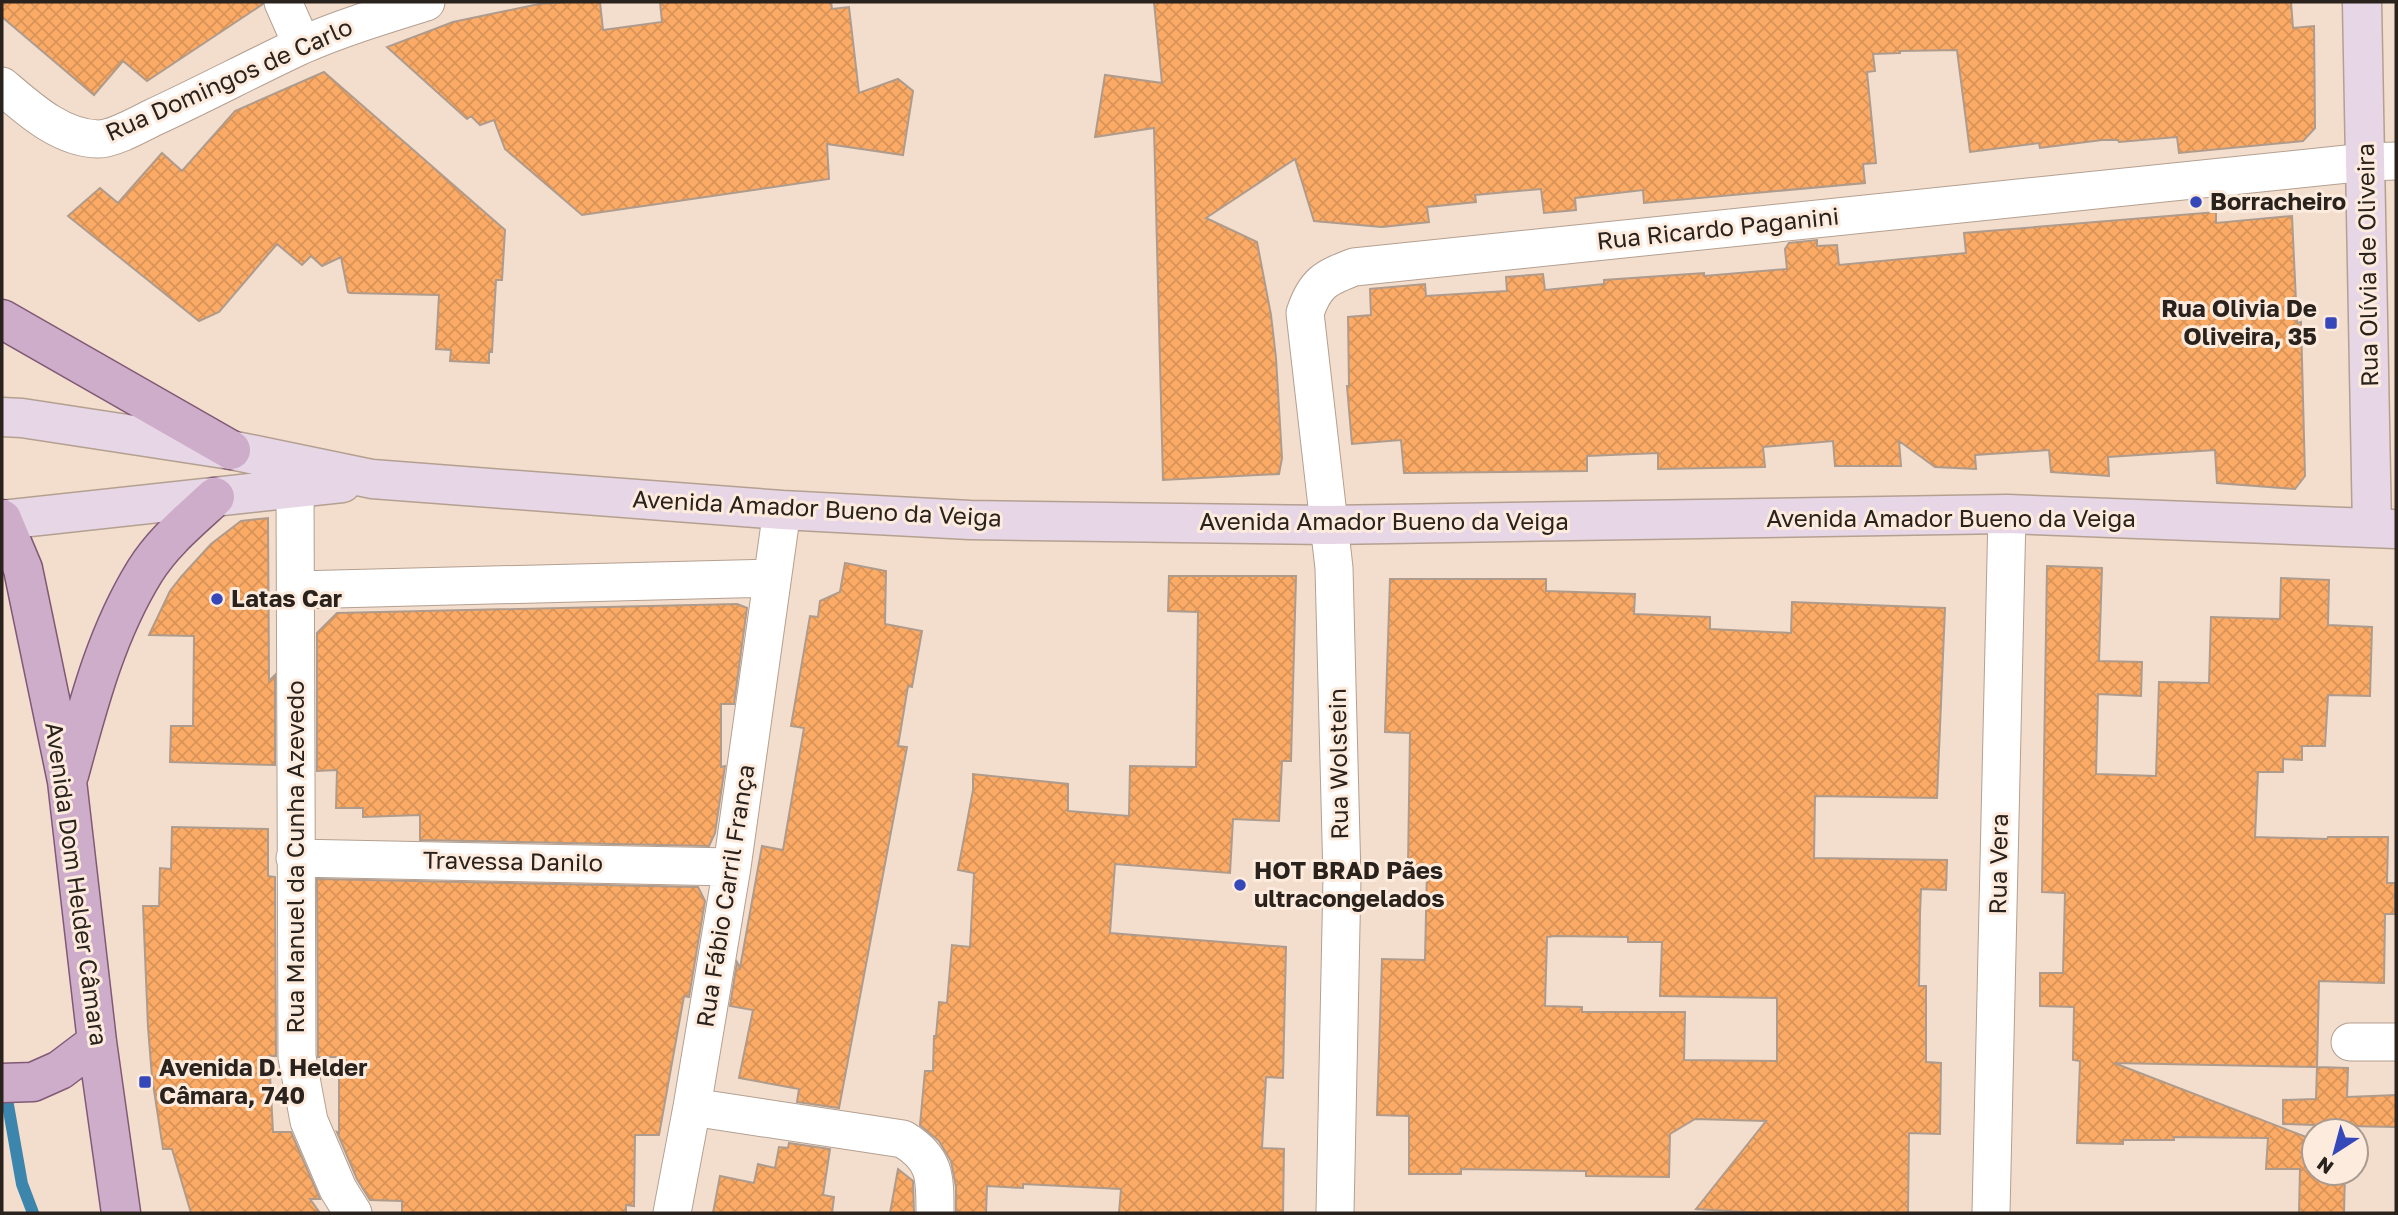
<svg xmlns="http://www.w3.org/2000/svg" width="2398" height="1215" viewBox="0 0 2398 1215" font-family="'Golos Text',sans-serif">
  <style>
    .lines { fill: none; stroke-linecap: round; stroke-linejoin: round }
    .stream { stroke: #3c86ad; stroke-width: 12 }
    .building { fill: url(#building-cross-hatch); stroke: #af9b8c; stroke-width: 2; fill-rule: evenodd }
    .street-casing { stroke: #b4a091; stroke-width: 39 }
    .secondary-casing { stroke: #b4a091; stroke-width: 41 }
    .primary-casing { stroke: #805976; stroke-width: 41 }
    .street { stroke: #fff; stroke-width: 37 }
    .secondary { stroke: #e7d6e5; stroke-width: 38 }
    .primary { stroke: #ceadca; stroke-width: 38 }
    .poi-dot { fill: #3547b9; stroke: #fdecde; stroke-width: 2.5 }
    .labels { text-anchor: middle; stroke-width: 6; stroke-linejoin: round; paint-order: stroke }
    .street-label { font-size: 24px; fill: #2a221c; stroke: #fdecde }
    .poi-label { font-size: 24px; font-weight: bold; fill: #2a221c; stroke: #fdecde; text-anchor: start }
  </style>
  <defs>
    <pattern id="building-cross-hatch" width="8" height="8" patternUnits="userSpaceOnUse" patternTransform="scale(1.75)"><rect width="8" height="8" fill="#fcab66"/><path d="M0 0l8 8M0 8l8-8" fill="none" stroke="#d89358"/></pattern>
  </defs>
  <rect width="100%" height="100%" fill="#f3ddcd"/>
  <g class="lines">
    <!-- stream -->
    <path class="stream" d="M5 1088 22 1184 33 1213"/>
  </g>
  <!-- building -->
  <path class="building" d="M2 2H262L263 4 147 81 123 61 94 95 2 17Z
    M566 2H600L603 30 662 22 660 2H831L832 9 849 7 859 93 898 79 913 91 903 155 827 144 829 179 582 215 505 149 494 120 480 125 471 116 467 119 387 47 453 22 539 4Z
    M1154 2H2291L2293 28 2314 26 2315 128 2303 141 2179 153 2177 137 2119 142 2118 140H2102L2040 148 2039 143 1970 152 1957 50 1900 51V53L1873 54 1875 71 1867 72 1876 163 1863 164 1865 183 1644 203 1643 190 1575 198 1576 210 1544 213 1541 189 1475 195 1476 202 1427 207 1429 222 1382 227 1314 221 1295 159 1206 218 1257 242 1271 315 1276 358 1282 458 1279 474 1163 480 1154 128 1095 137 1105 75 1162 83Z
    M324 72 505 230 502 280H496L492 352H489V363L450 361 451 350 436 349 439 295 350 293 348 292 341 257 322 266 311 256 302 265 277 244 219 312 199 321 68 216 100 188 118 203 162 153 182 171 235 111Z
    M2216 212V223L2292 216 2297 323 2301 322 2305 476 2295 489 2217 483 2215 450 2108 457 2109 476 2051 472 2049 450 1975 455 1976 469 1935 467 1899 441 1901 466H1835L1833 441 1763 447 1765 467 1658 469V453L1587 456V471L1404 473 1401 440 1352 444 1347 386H1349L1348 317 1371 315 1370 289 1425 284 1426 296 1507 291 1506 277 1543 274 1545 290 1604 284V280L1704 273V276L1787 269 1785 249 1789 243 1817 240V246L1837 245 1839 265 1966 253 1964 233Z
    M268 518 269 681 275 675V765L170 762 171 726H193L194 636 149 635 170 591 181 577 211 544 241 521Z
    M845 563 886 571 885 624 922 631 912 687 908 686 898 746 907 747 839 1108 797 1102 799 1089 739 1078 753 1010 730 1006 737 962 740 968 762 846 783 850 804 728 791 726 810 616 818 617 820 601 840 592Z
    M2047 566 2102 568 2099 661 2142 662 2141 696 2098 694 2096 774 2156 776 2159 682 2209 683 2211 617 2280 619 2281 578 2329 580 2328 625 2372 627 2370 696 2328 695 2325 746H2302V760L2283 759V772H2258L2255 837 2327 839 2328 837H2388L2387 883H2395V914H2385L2384 983 2319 981 2317 1067 2114 1063 2314 1140V1173H2345L2344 1213H2299L2300 1169H2266L2268 1138 2174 1137V1140H2123V1144L2077 1143 2080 1061 2073 1060 2074 1007 2040 1006V973H2063L2065 893 2042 892Z
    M1169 576H1296L1291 761H1282L1279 821 1233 819 1230 873 1115 864 1110 933 1286 947 1283 1078 1266 1077 1262 1148 1284 1149 1283 1213H1119L1121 1189 1023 1184V1188L987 1186 986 1213H956V1187L951 1161 939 1141 920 1125 925 1071H933L934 1036H936L939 1002 947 1003 952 945 970 947 974 873 958 870 973 790V774L1068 784V811L1129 816 1130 766 1196 767 1198 612 1168 611Z
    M1390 579H1546V591L1635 594 1634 614 1710 617V629L1791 633 1792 602 1945 608 1937 798 1815 796 1814 858 1947 860 1946 890 1921 889 1920 913 1919 986H1926V1062L1941 1063 1940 1134 1909 1133 1908 1213H1763L1696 1209 1766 1121 1695 1119 1670 1134 1669 1177 1586 1176V1171L1461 1169V1174H1409V1116L1377 1115 1382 959 1425 960 1427 868H1408L1410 733 1385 732ZM1555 936 1628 937V942H1662L1660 996 1777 998V1061L1684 1060 1685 1012H1582V1007L1545 1006 1547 937Z
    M737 604 747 608 734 704H721V767L725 766 715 833 709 846 420 840V815L363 817V808H336L337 770 317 771V633L337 613Z
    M172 827 268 829V876L275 877 276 1056H269L273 1132H291L320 1199H310L320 1213H191L172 1149H163L152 1077 148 1027 143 906H159L160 868 171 869Z
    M317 879 698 887 705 901 689 997 684 996 659 1135H635L634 1206 626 1205V1213H402V1201L370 1200 357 1179 337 1132 339 1133V1057H318V1055Z
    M2317 1067 2348 1068 2347 1097 2396 1095V1127L2346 1126V1131H2315V1125L2283 1124V1100L2316 1099Z
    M789 1143 830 1149 823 1195 834 1197 832 1213H713L720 1176 754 1183 758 1164 775 1168 779 1147 788 1148Z
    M898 1169 913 1181 914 1213H890Z"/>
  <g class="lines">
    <!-- street casing -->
    <g class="street-casing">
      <path id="street" d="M283 2 302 45
        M2 86C29 109 60 138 98 139 113 139 138 125 152 118 202 95 251 69 300 46 341 28 384 15 426 2
        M295 489 297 1057 309 1121 338 1189 353 1213
        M296 590 772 578
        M295 858 732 867
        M2350 1042H2396
        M692 1107 903 1139C936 1159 935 1177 935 1213
        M672 1213 692 1107 732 867 782 510
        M1335 1213 1342 878 1334 568 1305 313C1315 283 1325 278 1354 267L2366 162 2396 161
        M1991 1213 2007 514"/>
    </g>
    <!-- secondary casing -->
    <g class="secondary-casing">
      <path id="secondary" d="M2362 2 2372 528
        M2 417 22 418 231 450 372 479 782 510 970 520 1328 525 2007 514 2396 529
        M2 520 342 483"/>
    </g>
    <!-- primary casing -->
    <g class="primary-casing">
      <path id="primary" d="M2 319 231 450
        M2 519 23 569 67 781 97 1042 121 1213
        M69 775C88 705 106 634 145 571 163 542 190 520 215 497
        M2 1083 33 1082 60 1070 97 1042"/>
    </g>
    <!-- street -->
    <use href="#street" class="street"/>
    <!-- secondary -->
    <use href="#secondary" class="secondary"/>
    <!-- primary -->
    <use href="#primary" class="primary"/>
  </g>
  <!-- markers -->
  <g class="poi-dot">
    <circle cx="2196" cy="202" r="7"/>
    <rect x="2324" y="316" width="14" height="14" rx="3.5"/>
    <circle cx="217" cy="599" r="7"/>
    <circle cx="1240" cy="885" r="7"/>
    <rect x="138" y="1075" width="14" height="14" rx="3.5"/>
  </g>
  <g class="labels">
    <!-- street labels -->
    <g class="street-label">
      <text transform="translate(229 80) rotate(-24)" y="8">Rua Domingos de Carlo</text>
      <text transform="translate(1718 229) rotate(-6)" y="8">Rua Ricardo Paganini</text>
      <text transform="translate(2368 265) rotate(-91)" y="8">Rua Olívia de Oliveira</text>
      <text transform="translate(817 509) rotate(3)" y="8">Avenida Amador Bueno da Veiga</text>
      <text x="1951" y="527">Avenida Amador Bueno da Veiga</text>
      <text x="1384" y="530">Avenida Amador Bueno da Veiga</text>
      <text transform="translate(1339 764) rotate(-91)" y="8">Rua Wolstein</text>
      <text transform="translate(296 857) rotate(-90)" y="8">Rua Manuel da Cunha Azevedo</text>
      <text transform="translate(513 862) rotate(1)" y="8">Travessa Danilo</text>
      <text transform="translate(1999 864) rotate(-89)" y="8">Rua Vera</text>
      <text transform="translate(76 884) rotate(82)" y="8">Avenida Dom Helder Câmara</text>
      <text transform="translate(726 896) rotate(-81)" y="8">Rua Fábio Carril França</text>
    </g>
    <!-- poi labels -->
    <g class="poi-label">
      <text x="2210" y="210">Borracheiro</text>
      <text x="2317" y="317" text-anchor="end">Rua Olivia De<tspan x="2317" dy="28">Oliveira, 35</tspan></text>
      <text x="231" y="607">Latas Car</text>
      <text x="1254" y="879">HOT BRAD Pães<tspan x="1254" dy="28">ultracongelados</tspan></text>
      <text x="159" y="1076">Avenida D. Helder<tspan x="159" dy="28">Câmara, 740</tspan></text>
    </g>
  </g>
  <!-- border -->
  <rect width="2398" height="1215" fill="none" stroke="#2a221c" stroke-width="7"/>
  <!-- north arrow -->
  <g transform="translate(2335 1152) rotate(216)"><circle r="33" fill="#fdecde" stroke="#a99b90" stroke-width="2"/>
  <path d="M0-5L12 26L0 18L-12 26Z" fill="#3547b9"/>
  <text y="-10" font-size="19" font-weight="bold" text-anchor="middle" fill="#2a221c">N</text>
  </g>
</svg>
